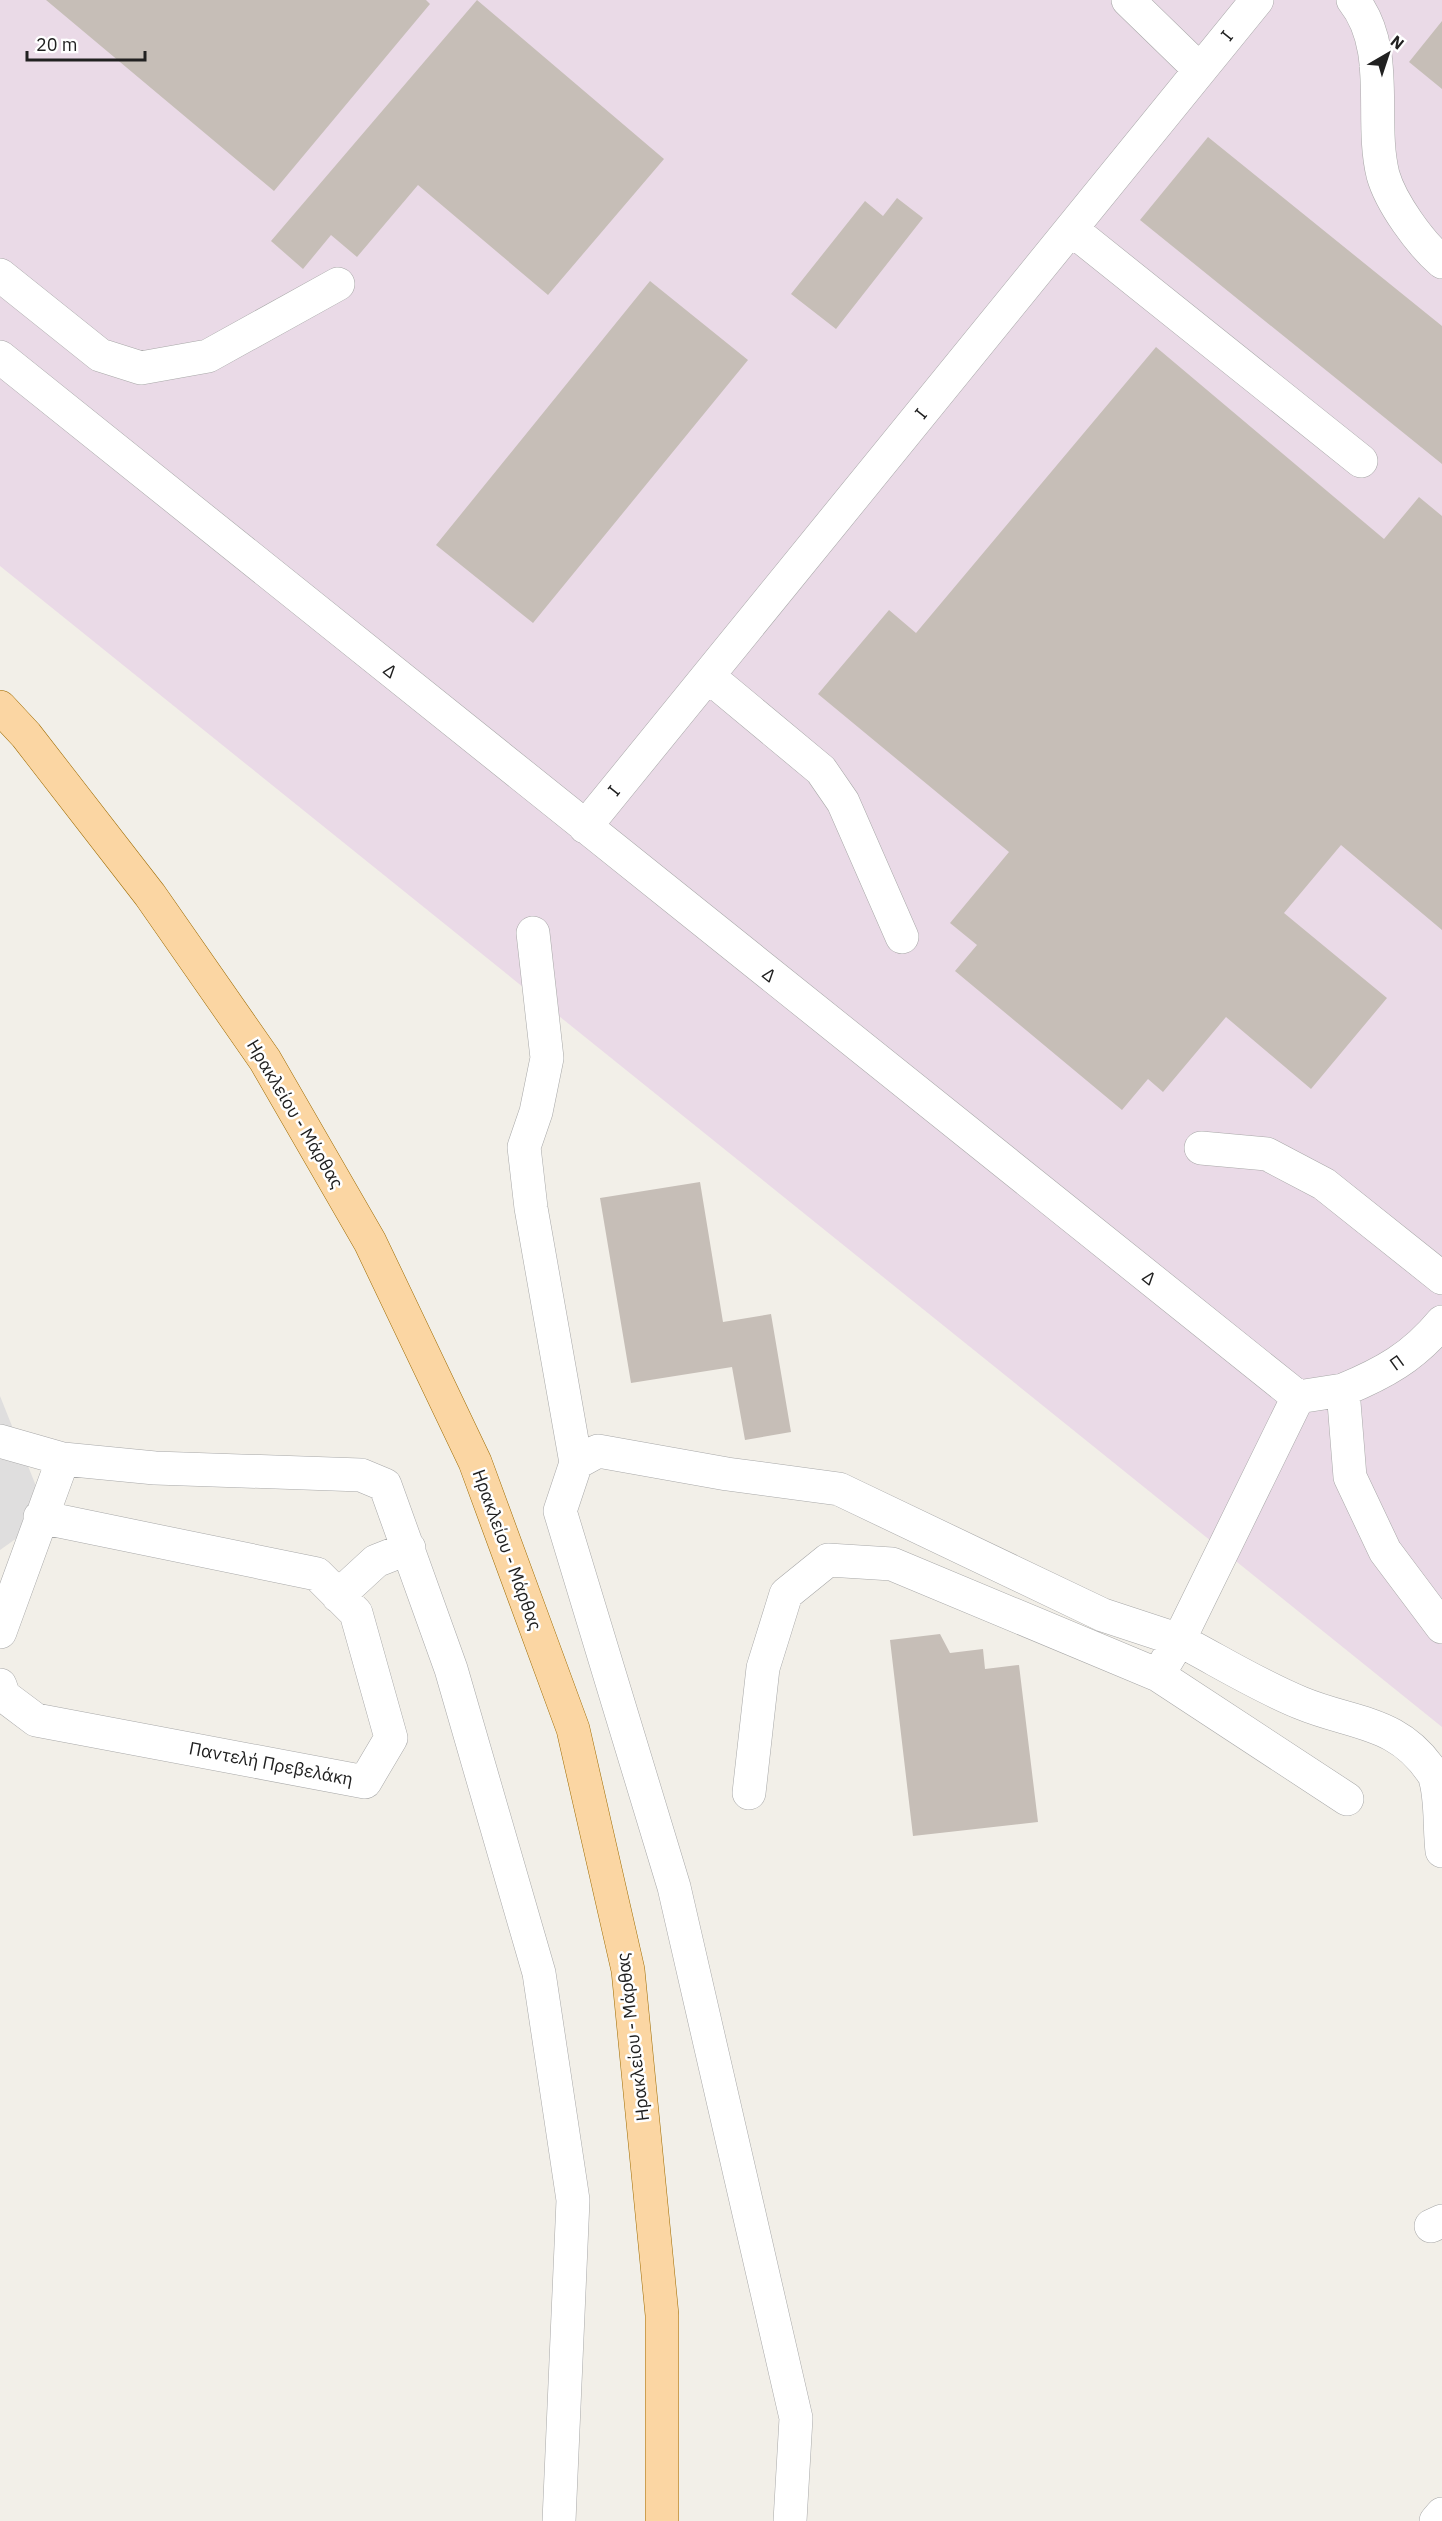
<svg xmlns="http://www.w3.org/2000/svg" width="1442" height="2521" viewBox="0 0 1442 2521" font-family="'IBM Plex Sans',sans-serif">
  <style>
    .residential { fill: #dfdede }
    .industrial { fill: #eadae7 }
    .building { fill: #c6beb7 }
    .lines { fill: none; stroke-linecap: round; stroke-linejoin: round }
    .minor-casing { stroke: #a8a8a8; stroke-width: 34 }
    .major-casing { stroke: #9e6b01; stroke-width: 34 }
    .minor { stroke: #fff; stroke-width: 33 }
    .major { stroke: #fbd6a3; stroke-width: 33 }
    .labels { text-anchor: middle; stroke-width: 5; stroke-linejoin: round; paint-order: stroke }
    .street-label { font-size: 18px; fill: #212121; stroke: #fff }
  </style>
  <rect width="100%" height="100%" fill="#f2efe8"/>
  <!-- residential -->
  <path class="residential" d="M0 1396 48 1516 0 1550Z"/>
  <!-- industrial -->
  <path class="industrial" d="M0 0H1442V1727L0 566Z"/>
  <!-- building -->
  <path class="building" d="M46 0H426L430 4 274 191Z
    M477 0 664 159 548 295 418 185 357 257 331 235 303 269 271 241Z
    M1442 21V89L1409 62Z
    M1208 137 1442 326V464L1140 220Z
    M897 198 923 218 836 329 791 294 865 201 883 216Z
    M650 281 748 360 533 623 436 545Z
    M1156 347 1384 539 1419 497 1442 516V930L1341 845 1284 913 1387 998 1311 1089 1226 1017 1163 1092 1148 1079 1122 1110 955 971 977 945 950 923 1009 852 818 694 889 610 916 633Z
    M700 1182 723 1322 771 1314 791 1432 745 1440 732 1367 631 1383 600 1198Z
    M940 1634 950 1653 983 1649 985 1669 1019 1665 1038 1822 913 1836 890 1640Z"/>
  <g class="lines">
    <!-- minor casing -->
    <g class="minor-casing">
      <path id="minor" d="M1128 0 1200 70
        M1353 0C1392 49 1369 119 1383 175 1391 203 1420 243 1442 262
        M1071 229 1361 461
        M0 275 100 355 141 368 208 356 338 284
        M0 357 1298 1397 1343 1390 1350 1477 1385 1551 1442 1627
        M708 676 821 770 843 802 902 937
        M585 827 1257 0
        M533 933 547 1058 536 1112 524 1147 531 1208 576 1463
        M1201 1148 1267 1154 1324 1184 1442 1278
        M1343 1390C1384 1373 1413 1357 1442 1322
        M1298 1397 1179 1640C1219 1661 1259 1686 1301 1703 1354 1725 1399 1720 1434 1775 1442 1796 1439 1828 1442 1851
        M0 1441 63 1459 155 1468 361 1475 385 1485 451 1669 539 1973 573 2200 559 2521
        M338 1596 376 1561 409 1548
        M0 1632 63 1459
        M0 1685 4 1696 36 1720 365 1782 391 1738 356 1613 317 1574 40 1517
        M749 1793 763 1668 786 1594 828 1560 892 1564 1158 1675 1347 1799
        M1431 2226 1442 2221
        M790 2521 796 2418 674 1887 560 1511 576 1463 598 1451 727 1474 839 1489 1103 1615 1179 1640 1158 1675
        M1436 2521 1442 2514"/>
    </g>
    <!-- major casing -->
    <g class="major-casing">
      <path id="major" d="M0 707 26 735 150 895 265 1060 370 1242 475 1462 573 1729 628 1970 662 2315V2521"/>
    </g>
    <!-- minor -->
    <use href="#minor" class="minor"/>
    <!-- major -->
    <use href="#major" class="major"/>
  </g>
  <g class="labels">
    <!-- street labels -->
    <g class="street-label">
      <text transform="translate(1227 36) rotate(-51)" y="6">Ι</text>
      <text transform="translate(921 414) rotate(-51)" y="6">Ι</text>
      <text transform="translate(390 671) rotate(39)" y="6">Δ</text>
      <text transform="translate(614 791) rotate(-51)" y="6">Ι</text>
      <text transform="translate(769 975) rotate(39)" y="6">Δ</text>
      <text transform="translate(295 1114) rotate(59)" y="6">Ηρακλείου - Μάρθας</text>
      <text transform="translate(1149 1278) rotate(39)" y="6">Δ</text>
      <text transform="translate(1397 1363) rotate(-36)" y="6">Π</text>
      <text transform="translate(507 1550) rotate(70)" y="6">Ηρακλείου - Μάρθας</text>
      <text transform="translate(271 1764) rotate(11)" y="6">Παντελή Πρεβελάκη</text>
      <text transform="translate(633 2037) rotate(-97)" y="6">Ηρακλείου - Μάρθας</text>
    </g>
  </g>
  <!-- north arrow -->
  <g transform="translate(1388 54) rotate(39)" stroke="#ffffff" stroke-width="4.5" paint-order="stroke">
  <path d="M0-4.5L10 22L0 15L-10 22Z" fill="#212121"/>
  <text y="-9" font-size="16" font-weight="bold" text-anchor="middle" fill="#212121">N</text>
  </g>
  <!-- scale -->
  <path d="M27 51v9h118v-9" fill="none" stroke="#212121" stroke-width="3"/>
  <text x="36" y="51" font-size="18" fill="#212121" stroke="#ffffff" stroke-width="4.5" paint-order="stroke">20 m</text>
</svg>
